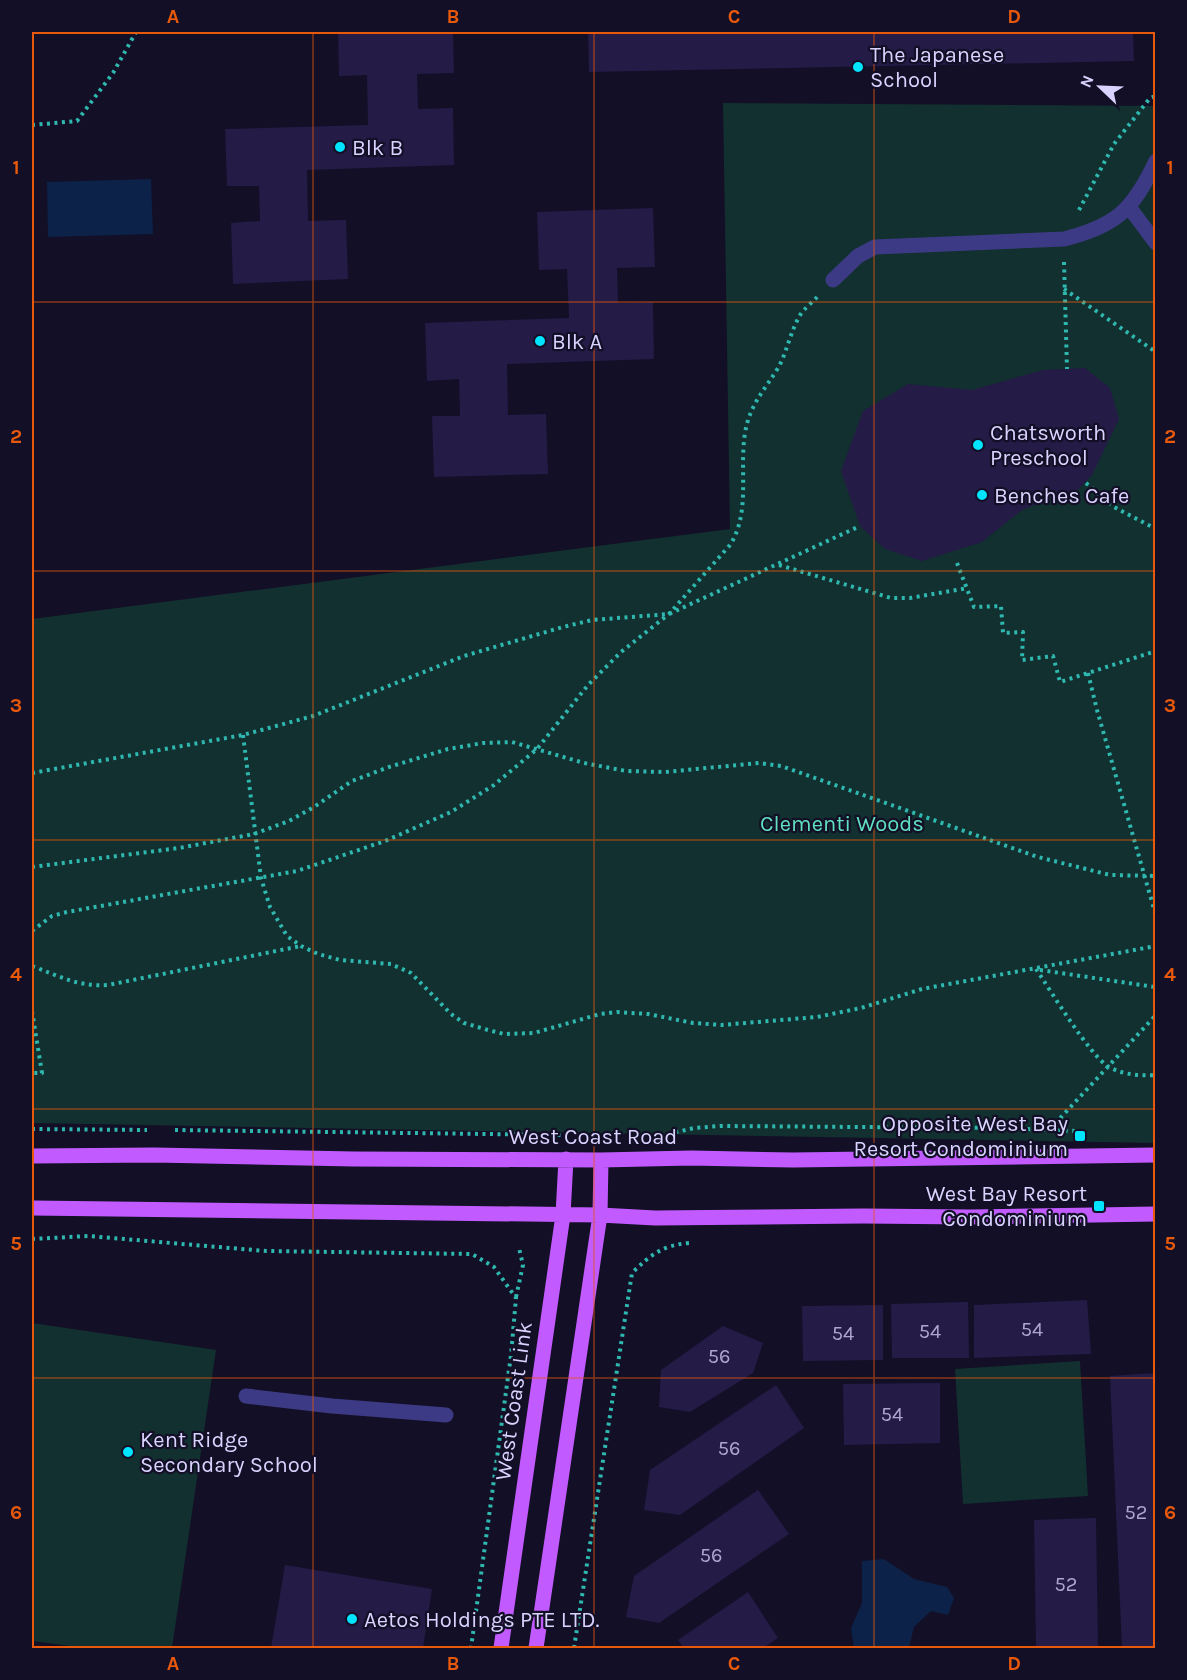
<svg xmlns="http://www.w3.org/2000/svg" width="1187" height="1680" viewBox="0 0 1187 1680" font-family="Karla,sans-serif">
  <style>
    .green { fill: #12302f }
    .water { fill: #0c2248 }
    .building { fill: #241b47 }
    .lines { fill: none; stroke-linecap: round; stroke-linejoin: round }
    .path { stroke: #2fb8b0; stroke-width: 4; stroke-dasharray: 3 4.5; stroke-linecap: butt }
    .minor { stroke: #3d3a85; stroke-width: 15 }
    .major { stroke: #c25bff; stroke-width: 15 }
    .grid { fill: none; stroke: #e8590c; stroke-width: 1.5; stroke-opacity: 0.55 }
    .poi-dot { fill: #00e5ff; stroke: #130f26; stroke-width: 2 }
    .labels { text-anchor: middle; stroke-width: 4.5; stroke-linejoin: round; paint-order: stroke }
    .number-label { font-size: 20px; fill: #aca6d1 }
    .poi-label { font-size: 22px; fill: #d9d4ff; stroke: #130f26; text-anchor: start }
    .park-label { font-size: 22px; fill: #5fe0c0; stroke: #130f26 }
    .street-label { font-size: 22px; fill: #d9d4ff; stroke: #130f26 }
    .neatline { fill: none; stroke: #e8590c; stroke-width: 2 }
    .grid-label { font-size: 20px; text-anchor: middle; font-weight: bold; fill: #e8590c }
  </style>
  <rect width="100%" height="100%" fill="#130f26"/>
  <!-- green -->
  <path class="green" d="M723 103 1155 106V1143L32 1123V619L730 529Z
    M32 1323 216 1350 172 1648H86L32 1641Z
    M1080 1361 1088 1496 963 1504 955 1369Z"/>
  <!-- water -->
  <path class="water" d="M151 179 153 234 48 237 47 182Z
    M884 1559 914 1579 947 1587 954 1598 948 1615 931 1611 914 1627 909 1648H854L851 1628 862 1603V1561Z"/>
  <!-- building -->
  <path class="building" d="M338 32H453L454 73 417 74 418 109 453 108 454 165 307 170 308 221 346 220 348 279 233 284 231 223 260 221 259 186H227L225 129 368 125 367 75 339 76Z
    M588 32H1133L1134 61 589 72Z
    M653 208 655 267 617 268 618 303 653 302 654 359 507 364 508 415 546 414 548 474 434 477 432 416H460L459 379 427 381 425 323 569 318 567 269 539 270 537 212Z
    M1085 368 1110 388 1119 419 1092 475 1074 494 1053 498 1022 510 982 542 922 561 885 549 860 526 841 471 863 411 908 384 972 390 1043 370Z
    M1087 1300 1091 1354 974 1358V1305Z
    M968 1302 969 1358H892L891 1304Z
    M883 1305V1360L803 1361 802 1306Z
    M723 1326 763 1343 753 1373 690 1412 659 1407 661 1370Z
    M1156 1373V1648H1122L1110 1376Z
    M940 1383V1443L844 1445 843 1384Z
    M776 1385 804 1428 680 1515 644 1510 650 1470Z
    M758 1490 789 1534 659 1623 626 1617 634 1576Z
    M1096 1518 1098 1648H1036L1034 1520Z
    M285 1565 432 1589 423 1648H271Z
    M748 1592 778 1638 763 1648H684L678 1640Z"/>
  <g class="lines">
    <!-- path -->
    <path class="path" d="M32 125 77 121 113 73 136 32
      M1079 210 1114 144 1150 98 1156 96
      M1064 262 1067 369
      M1064 289 1156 352
      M1086 483 1114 507 1156 529
      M957 563 974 607 1001 606 1003 633 1023 632 1022 660 1053 656 1060 682 1156 651
      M779 565 891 598H910L968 588
      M1088 673 1097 710 1156 916
      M243 735 261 878 270 907 287 936 301 946 318 954 340 960 391 964 411 973 451 1014 464 1023 488 1030 504 1034 534 1033 600 1014 617 1012 648 1014 693 1023 722 1025 817 1017 861 1008 922 989 1156 946
      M32 773 243 735 313 716 464 656 563 627 592 620 669 614 860 526
      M32 867 179 848 254 834 289 821 314 807 352 781 389 767 448 749 483 743 512 742 584 763 626 771 665 772 759 763 781 766 1038 857 1110 875 1156 876
      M32 931 52 916 67 912 297 871 385 841 451 812 494 785 537 749 588 685 621 652 669 614 730 545C751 512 739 470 745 433 750 404 764 391 778 368 787 352 790 333 799 317 803 309 812 303 818 296
      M32 966C59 976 78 987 108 985L301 946
      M1036 969C1051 991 1090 1056 1109 1067 1124 1075 1140 1076 1156 1075
      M1040 970 1155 987
      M1156 983V996
      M32 1011 42 1073H32
      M32 1129 147 1130
      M1050 1129 1156 1015
      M175 1130 564 1135
      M668 1134 694 1128 720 1126 999 1128 1077 1131
      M32 1239 88 1236 266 1251 472 1254 494 1267 516 1298 511 1355 471 1648
      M516 1297 523 1265 519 1248
      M574 1648 632 1273C650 1255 663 1245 689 1243"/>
    <!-- minor -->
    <path class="minor" d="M1129 207 1156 243
      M833 280 858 256 875 247 1064 239C1116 226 1133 210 1156 161
      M246 1396 332 1406 446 1415"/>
    <!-- major -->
    <path class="major" d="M32 1156 154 1155 354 1159 601 1160 691 1158 793 1160 1156 1155
      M32 1208 600 1215 655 1218 863 1216 971 1217 1156 1214
      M501 1648 563 1215 566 1159
      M536 1648 600 1215 601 1160"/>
  </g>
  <!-- grid -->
  <path class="grid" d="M313 32V1648M594 32V1648M874 32V1648M32 302H1156M32 571H1156M32 840H1156M32 1109H1156M32 1378H1156"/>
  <!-- markers -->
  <g class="poi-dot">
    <circle cx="858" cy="67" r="6"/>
    <circle cx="340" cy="147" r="6"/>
    <circle cx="540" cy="341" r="6"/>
    <circle cx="978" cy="445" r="6"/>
    <circle cx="982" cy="495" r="6"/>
    <rect x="1074" y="1130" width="12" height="12" rx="3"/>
    <rect x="1093" y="1200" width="12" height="12" rx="3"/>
    <circle cx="128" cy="1452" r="6"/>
    <circle cx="352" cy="1619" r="6"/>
  </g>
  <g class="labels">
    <!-- number labels -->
    <g class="number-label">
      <text x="1032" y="1336">54</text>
      <text x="930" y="1338">54</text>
      <text x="843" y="1340">54</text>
      <text x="719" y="1363">56</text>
      <text x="892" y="1421">54</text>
      <text x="729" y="1455">56</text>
      <text x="1136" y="1519">52</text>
      <text x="711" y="1562">56</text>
      <text x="1066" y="1591">52</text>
    </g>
    <!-- poi labels -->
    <g class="poi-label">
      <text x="870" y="62">The Japanese<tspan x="870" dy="25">School</tspan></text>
      <text x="352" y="155">Blk B</text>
      <text x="552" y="349">Blk A</text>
      <text x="990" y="440">Chatsworth<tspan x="990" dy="25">Preschool</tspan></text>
      <text x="994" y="503">Benches Cafe</text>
      <text x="1068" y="1131" text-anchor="end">Opposite West Bay<tspan x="1068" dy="25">Resort Condominium</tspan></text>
      <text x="1087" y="1201" text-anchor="end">West Bay Resort<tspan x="1087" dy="25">Condominium</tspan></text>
      <text x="140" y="1447">Kent Ridge<tspan x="140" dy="25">Secondary School</tspan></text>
      <text x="364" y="1627">Aetos Holdings PTE LTD.</text>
    </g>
    <!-- park labels -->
    <g class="park-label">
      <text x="842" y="831">Clementi Woods</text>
    </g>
    <!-- street labels -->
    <g class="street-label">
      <text x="593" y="1144">West Coast Road</text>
      <text transform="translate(513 1401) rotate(-82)" y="8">West Coast Link</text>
    </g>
  </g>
  <!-- border -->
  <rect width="1187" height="1680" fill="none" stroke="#130f26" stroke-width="66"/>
  <!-- north arrow -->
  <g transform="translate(1100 87) rotate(293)" stroke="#130f26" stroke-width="4.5" paint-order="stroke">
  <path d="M0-4.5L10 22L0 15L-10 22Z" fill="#d9d4ff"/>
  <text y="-9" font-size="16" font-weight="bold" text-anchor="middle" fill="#d9d4ff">N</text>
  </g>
  <rect x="33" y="33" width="1121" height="1614" class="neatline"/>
  <g class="grid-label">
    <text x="173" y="23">A</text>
    <text x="453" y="23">B</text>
    <text x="734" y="23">C</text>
    <text x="1014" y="23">D</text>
    <text x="16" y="174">1</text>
    <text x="1170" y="174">1</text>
    <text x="16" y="443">2</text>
    <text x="1170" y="443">2</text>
    <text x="16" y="712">3</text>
    <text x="1170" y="712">3</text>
    <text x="16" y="981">4</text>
    <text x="1170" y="981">4</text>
    <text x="16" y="1250">5</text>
    <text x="1170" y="1250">5</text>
    <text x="16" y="1519">6</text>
    <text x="1170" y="1519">6</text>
    <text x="173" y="1670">A</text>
    <text x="453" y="1670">B</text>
    <text x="734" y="1670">C</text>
    <text x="1014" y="1670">D</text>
  </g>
</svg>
